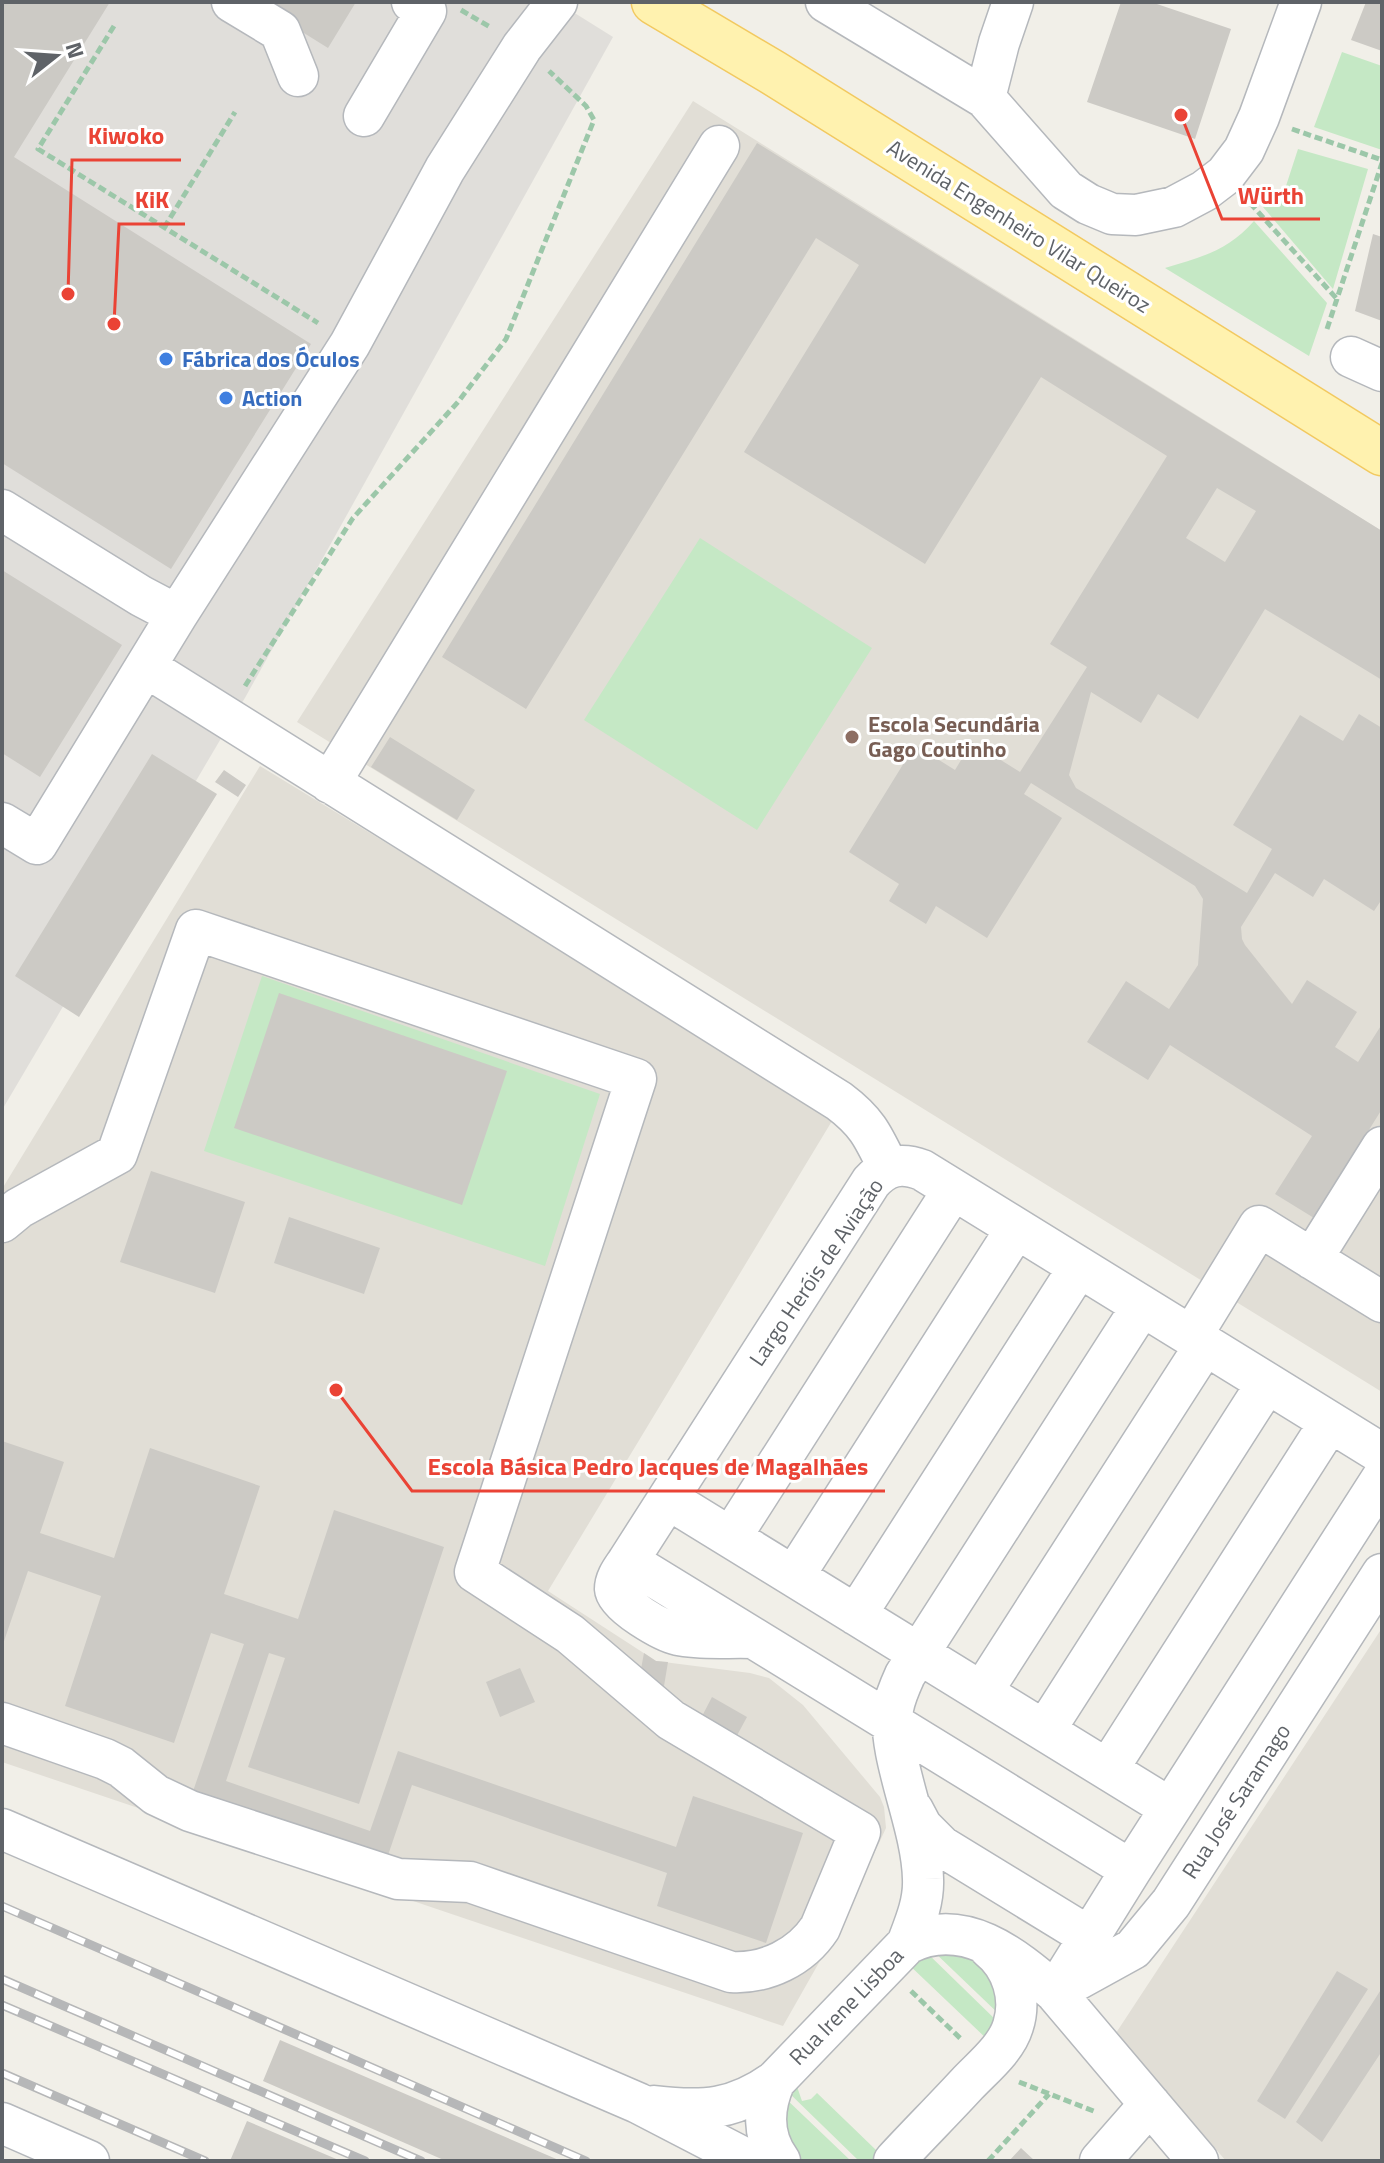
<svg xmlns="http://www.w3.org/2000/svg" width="1384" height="2163" viewBox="0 0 1384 2163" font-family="'Titillium Web',sans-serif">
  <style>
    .industrial { fill: #e0deda }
    .education { fill: #e1ded6 }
    .green { fill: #c5e8c5 }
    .building { fill: #cccac5; fill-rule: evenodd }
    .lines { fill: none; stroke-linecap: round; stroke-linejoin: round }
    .minor-casing { stroke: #b5b8bc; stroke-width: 43 }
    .major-casing { stroke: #f2c960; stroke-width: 47 }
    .path { stroke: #9cc7a9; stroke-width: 5; stroke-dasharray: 8 4; stroke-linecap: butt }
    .minor { stroke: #fff; stroke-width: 40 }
    .major { stroke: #fff2af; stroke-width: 44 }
    .rail-casing { stroke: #b6b7b8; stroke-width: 9 }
    .rail { stroke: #fff; stroke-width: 6; stroke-dasharray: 18; stroke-linecap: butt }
    .shop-dot { fill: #3f7fe0; stroke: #fff; stroke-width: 3 }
    .education-dot { fill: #8d6e63; stroke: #fff; stroke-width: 3 }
    .labels { text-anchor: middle; stroke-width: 6; stroke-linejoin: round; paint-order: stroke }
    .street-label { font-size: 22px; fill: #5f6368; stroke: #fff }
    .shop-label { font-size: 22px; font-weight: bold; fill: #366cbe; stroke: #fff; text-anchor: start }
    .education-label { font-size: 22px; font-weight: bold; fill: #785e54; stroke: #fff; text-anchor: start }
    .leader { fill: none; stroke: #ea4335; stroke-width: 3 }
    .callout-dot { fill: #ea4335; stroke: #fff; stroke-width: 3 }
    .callout-label { font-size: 24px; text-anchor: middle; font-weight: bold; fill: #ea4335; stroke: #fff; stroke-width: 6; stroke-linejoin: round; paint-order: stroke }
  </style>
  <rect width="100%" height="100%" fill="#f1efe8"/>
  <!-- industrial -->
  <path class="industrial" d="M2 2H557L613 37 246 696 2 1110Z"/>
  <!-- education -->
  <path class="education" d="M693 101 1382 531V1392L297 722Z
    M260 766 835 1116 548 1591 656 1661 750 1673 769 1678 803 1705 880 1797 884 1807 886 1828 880 1841 829 1945 783 2026 2 1762V1189Z
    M1382 1628V2161H1226L1116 2033Z"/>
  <!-- green -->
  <path class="green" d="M1342 52 1382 66V150L1314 127Z
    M1298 149 1368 169 1333 289 1263 207 1285 189Z
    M1254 221 1327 303 1309 356 1165 268C1201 257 1228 251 1254 221Z
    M700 538 872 648 757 830 584 720Z
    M262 976 600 1094 545 1266 204 1151Z
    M960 1947 995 1973 1002 2017 930 1948Z
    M924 1950 999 2023 989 2041 906 1962Z
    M794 2078 802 2101 811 2099 817 2093 876 2150 878 2158 875 2161H859L786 2090Z
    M783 2096 851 2161H797L787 2148Z"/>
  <!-- building -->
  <path class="building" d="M2 2H110L14 157 311 344 171 569 2 463Z
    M254 2H356L328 48Z
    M1121 2H1151L1231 29 1195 139 1087 102Z
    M1366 2H1382V51L1351 40Z
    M757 143 1382 531V680L1265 609 1198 719 1158 694 1141 723 1091 692 1069 775 1076 788 1247 893 1272 849 1233 825 1300 715 1343 741 1359 714 1382 728V899L1374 911 1324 879 1313 897 1275 873 1241 927 1242 939 1245 945 1292 1004 1307 980 1357 1012 1335 1047 1358 1062 1382 1024V1109L1314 1218 1275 1194 1312 1136 1170 1045 1148 1080 1087 1042 1126 981 1169 1009 1198 965 1203 899 1195 886 1031 783 1024 794 1062 818 987 938 936 906 926 924 889 901 899 884 849 852 915 745 955 770 972 742 1020 772 1087 667 1050 644 1167 456 1041 377 925 564 744 452 859 265 816 238 526 709 442 657ZM1217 488 1256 511 1225 562 1186 538Z
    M1373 234 1382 237V321L1355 311Z
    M2 570 122 645 40 777 2 753Z
    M390 737 475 790 457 820 371 767Z
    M152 754 217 794 79 1017 15 976Z
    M224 770 246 785 238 797 215 782Z
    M279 993 507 1071 462 1205 234 1128Z
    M151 1171 245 1202 215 1293 120 1262Z
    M289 1217 380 1248 364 1294 274 1263Z
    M2 1441 64 1462 40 1533 114 1558 150 1448 260 1486 224 1594 298 1619 334 1510 444 1547 359 1804 248 1767 285 1658 269 1653 226 1781 370 1831 398 1751 676 1847 693 1796 803 1833 766 1943 657 1906 667 1873 412 1785 385 1864 191 1797 244 1644 211 1633 174 1743 65 1706 101 1596 28 1571 2 1647Z
    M644 1653 656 1661 668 1662 664 1686 639 1680Z
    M520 1668 535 1702 500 1717 486 1682Z
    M712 1697 747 1717 734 1741 699 1722Z
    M1337 1971 1368 1989 1285 2119 1257 2101Z
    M1382 1988V2051L1322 2142 1296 2122Z
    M280 2040 561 2161H446L263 2081Z
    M247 2121 341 2161H230Z
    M1021 2148 1035 2161H1009Z"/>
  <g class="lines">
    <!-- minor casing -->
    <g class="minor-casing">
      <path id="minor" d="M232 2 280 31 298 76
        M826 2 985 98 1066 190 1088 204 1112 214 1136 215 1174 207 1204 191 1225 175 1244 150 1259 117 1301 2
        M985 98 999 43 1013 2
        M364 116 426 11 412 2
        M1351 357 1382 371
        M2 510 141 596 177 615
        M146 667 839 1101C867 1122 873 1136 888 1167
        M330 783 719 146
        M2 823 37 844 177 615 350 344 445 169 522 47 557 2
        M2 1222 19 1208 117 1154 196 930 636 1079 475 1572 570 1634 671 1720 860 1832 820 1928C801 1957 766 1974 731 1972L470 1882 398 1879 190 1811 156 1795 121 1767 105 1759 2 1723
        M1312 1259 1382 1147
        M1191 1337 1259 1226 1382 1302
        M1382 1454 922 1170C901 1162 886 1165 871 1182L628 1561 1131 1870 1382 1478
        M668 1499 1170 1808
        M731 1537 953 1190
        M628 1561C623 1569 615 1578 615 1589 616 1605 664 1632 678 1635 702 1640 729 1637 753 1638
        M794 1576 1016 1229
        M856 1615 1079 1267
        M982 1692 1205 1345
        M1045 1730 1267 1383
        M1108 1769 1330 1422
        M913 1810 922 1827 941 1846 1088 1936
        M2 1829 638 2103 750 2161
        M907 1944C915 1923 924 1902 923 1879 922 1825 888 1759 893 1709 895 1697 900 1686 905 1675L1142 1306
        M1055 1992 1133 1949 1171 1903 1382 1574
        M1055 1992 1131 1870
        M654 2106C703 2112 734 2110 775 2081
        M2 2123 89 2161
        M780 2161C762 2137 763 2108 775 2081L907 1944C963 1915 1013 1956 1055 1992L1198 2161
        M894 2161C918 2135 943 2110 967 2084 983 2067 1006 2049 1013 2026 1022 1998 1012 1966 989 1948
        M1100 2161 1150 2104"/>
    </g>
    <!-- major casing -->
    <g class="major-casing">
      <path id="major" d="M654 2 772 72 1382 453"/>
    </g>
    <!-- path -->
    <path class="path" d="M461 10 490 27
      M114 26 38 149 318 323
      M1292 129 1382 160
      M1250 203 1337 299
      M164 228 235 112
      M1327 329 1382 163
      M245 686 353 518 458 402 506 339 594 120 586 106 549 71
      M911 1991 962 2040
      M1019 2082 1096 2112
      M988 2161 1049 2094"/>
    <!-- minor -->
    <use href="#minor" class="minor"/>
    <!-- major -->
    <use href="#major" class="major"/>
    <!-- rail casing -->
    <g class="rail-casing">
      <path id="rail" d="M2 1906 586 2161
        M2 1979 421 2161
        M2 2005 365 2161
        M2 2073 205 2161"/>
    </g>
    <!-- rail -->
    <use href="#rail" class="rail"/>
  </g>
  <!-- markers -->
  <g class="shop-dot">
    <circle cx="166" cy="359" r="8"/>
    <circle cx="226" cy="398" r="8"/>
  </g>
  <circle class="education-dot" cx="852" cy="737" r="8"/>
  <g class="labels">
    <!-- street labels -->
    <g class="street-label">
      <text transform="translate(1019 226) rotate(32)" y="8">Avenida Engenheiro Vilar Queiroz</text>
      <text transform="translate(816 1272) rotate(-56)" y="8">Largo Heróis de Aviação</text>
      <text transform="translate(1236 1801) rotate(-57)" y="8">Rua José Saramago</text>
      <text transform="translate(846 2006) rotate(-46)" y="8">Rua Irene Lisboa</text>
    </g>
    <!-- shop labels -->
    <g class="shop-label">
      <text x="182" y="367">Fábrica dos Óculos</text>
      <text x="242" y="406">Action</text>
    </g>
    <!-- education labels -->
    <g class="education-label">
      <text x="868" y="732">Escola Secundária<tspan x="868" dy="25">Gago Coutinho</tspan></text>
    </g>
  </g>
  <!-- callouts -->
  <path class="leader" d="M68 294L72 160H181M1181 115L1222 219H1320M114 324L119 224H185M336 1390L412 1491H885"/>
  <g class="callout-dot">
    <circle cx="68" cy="294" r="8"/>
    <circle cx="1181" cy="115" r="8"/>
    <circle cx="114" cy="324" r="8"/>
    <circle cx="336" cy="1390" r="8"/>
  </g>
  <g class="callout-label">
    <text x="126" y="144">Kiwoko</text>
    <text x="1271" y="204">Würth</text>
    <text x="152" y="208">KiK</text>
    <text x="648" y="1475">Escola Básica Pedro Jacques de Magalhães</text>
  </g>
  <!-- border -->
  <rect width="1384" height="2163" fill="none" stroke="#5f6368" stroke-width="8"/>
  <!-- north arrow -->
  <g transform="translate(56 56) rotate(73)" stroke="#ffffff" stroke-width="6" paint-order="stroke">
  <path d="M0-6L14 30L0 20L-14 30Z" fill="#5f6368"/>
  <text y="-12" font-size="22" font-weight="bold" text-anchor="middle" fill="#5f6368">N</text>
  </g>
</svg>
